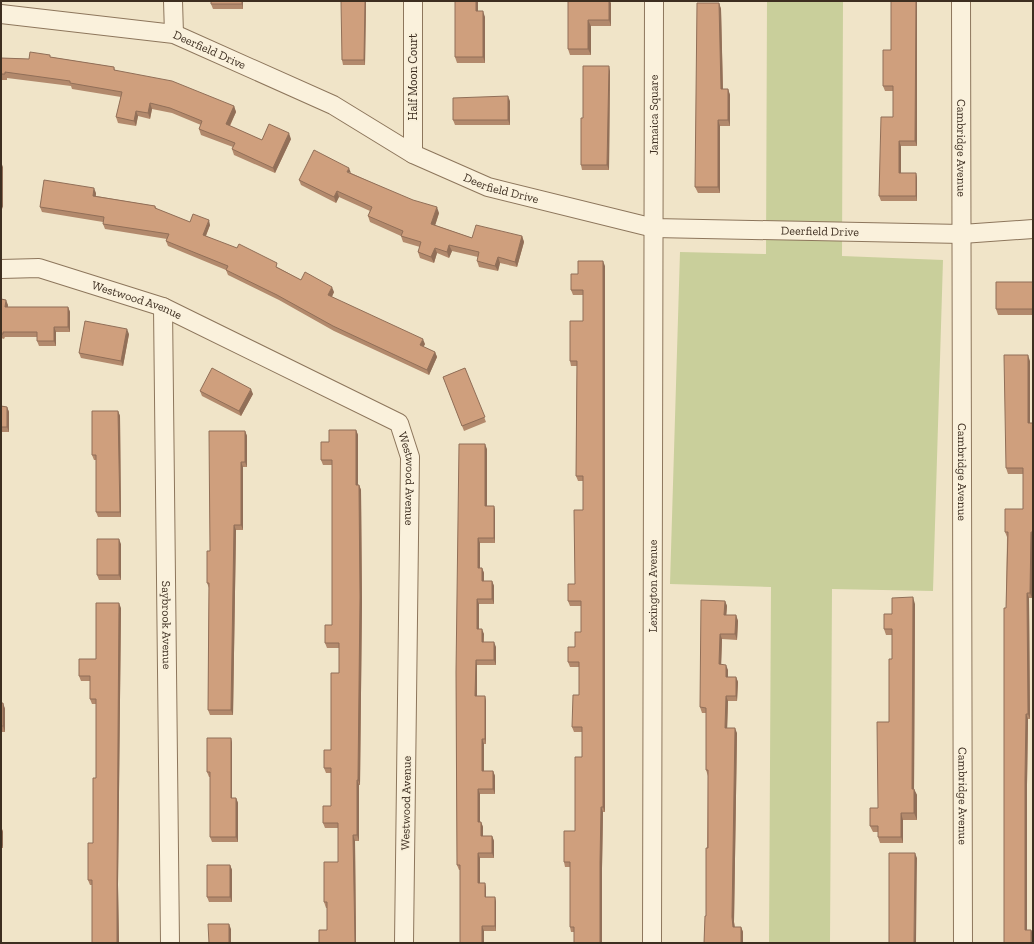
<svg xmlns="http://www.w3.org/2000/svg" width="1034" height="944" viewBox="0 0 1034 944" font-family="'Zilla Slab',serif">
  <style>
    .green { fill: #c9cf9b }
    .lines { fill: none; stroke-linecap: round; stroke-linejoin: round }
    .minor-casing { stroke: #8d765c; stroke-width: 20 }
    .minor { stroke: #faf1dc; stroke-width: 18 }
    .wall { fill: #b2896c }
    .shaded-wall { fill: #916f58 }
    .building { fill: #cf9f7d; stroke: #916f58 }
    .labels { text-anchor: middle; stroke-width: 3; stroke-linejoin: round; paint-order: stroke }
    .street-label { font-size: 12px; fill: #3d2e20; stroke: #f7eed8 }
  </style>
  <rect width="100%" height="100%" fill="#f0e4c8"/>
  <!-- green -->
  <path class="green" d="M767 1H843L842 256 943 260 933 591 832 589 830 943H769L771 587 670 584 680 252 766 254Z"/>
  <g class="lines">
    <!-- minor casing -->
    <g class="minor-casing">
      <g id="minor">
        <path d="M173 1 174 34"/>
        <path id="s1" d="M961 1 963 943"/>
        <path id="s2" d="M1 14 174 34 333 105 413 154 488 187 654 228 962 234 1033 229"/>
        <path d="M413 154V1"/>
        <path id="s3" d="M1 269 39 268 163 307 399 423 410 457 404 943"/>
        <path id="s4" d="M163 307 170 943"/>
        <path id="s5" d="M652 943 654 1"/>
      </g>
    </g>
    <!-- minor -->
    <use href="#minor" class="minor"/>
  </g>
  <!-- wall -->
  <path class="wall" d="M243 1V9H213L211 4Z
    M366 1 365 65H343L342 60Z
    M478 1V11L485 17V63H457L455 57Z
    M568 1 611 3V26H591V55H570L568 49Z
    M891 1H917V146H901V173H916L917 178V201H881L879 196 893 117V91H885L883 86 891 50Z
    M719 3 721 9 723 89H728L730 95V126H720V193H698L695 187Z
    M51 57 114 67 115 70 234 106 236 112 230 126 262 140 291 139 275 173 234 155 232 149 233 147 201 135 199 129 201 125 172 113 152 109 150 119 138 116 136 126 118 123 116 117 121 97 72 89 71 86 7 78V80H1V58L29 59Z
    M610 71 609 170H582L581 165 583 118Z
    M510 101V125H455L453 120Z
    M351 173 439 213 435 225 472 238 522 236 524 242 517 267 500 263 498 271 479 267 477 261 478 257 452 251 449 258 437 253 434 263 420 258 418 252 420 247 403 242 401 236 370 222 368 216 370 211 339 197 336 203 301 185 299 180Z
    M96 193V196L155 206 157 209 190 222 210 225 206 236 279 268 301 280 334 292 332 297 425 344 423 347 435 352 437 357 429 375 334 331 279 300 228 275 226 270 168 246 166 241 167 239 105 229 103 224V222L42 212 40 207Z
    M605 266V812H603L602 868 574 932H571L570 927V867H565L564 862 575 831 582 757V732H574L572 727 579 695V667H570L568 662 581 632V606H570L568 601 575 584 583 510V481H578L576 476 577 366H571L570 361 583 321V295H573L571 290 578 274Z
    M1033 282V315H998L996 309Z
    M1 299 8 305V307H68L70 312V332H56V346H39L37 341V337H5L4 339 1 338Z
    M129 334 123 366 81 358 79 353Z
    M1030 361V423H1033V554L1032 598H1029L1030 719H1028L1027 785V930H1031L1033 934V943H1004L1006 608 1007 537 1005 532 1023 509V474H1008L1006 468Z
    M465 368 486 422 464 431 443 377Z
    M200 391 253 394 241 416 202 396Z
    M1 406 7 407 9 412V432H1Z
    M118 411 120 416 121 517H98L96 512V460H94L92 455Z
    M356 430 358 435V485H359L361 490 362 602 360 785H359V841H355L356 943H319L327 930V908H326L324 902 338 862V828H325L323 823 331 806V773H326L324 768 331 750 339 673V648H327L325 643 332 625V465H323L321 460 329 442Z
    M245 431 247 436V467H243V530H236L233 715H210L208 710 209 588 207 583 210 551Z
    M487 449V506H494L495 511V543H480V568H482L484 573V581H492L494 586V604H479V629L484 634V642L496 647V665H477V696H485L486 701V744H484V771H493L495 776V794H480V822H481L483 827V836H492L494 841V858H480V883H485L486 888V897H495L496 902V931H484V943L460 870H459L457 865 456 672Z
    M121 544V580H99L97 575Z
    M725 601 727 606 726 615H736L738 621 737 640 722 639 721 664 728 670V677H736L738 682 737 701H728L727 728 737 733 734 922 735 927H741L743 932V943H704L706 916 708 776 706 770V713H702L700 707Z
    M915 604 914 789 917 795V820H903V843H880L878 837V832H873L870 826 878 808 889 722 892 659V635H886L884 629 892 614Z
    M121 608 118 885 119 943H92V885H90L88 880 93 843 96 778V704H92L90 699V681H81L79 676 96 659Z
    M1 703H3L5 709V732H1Z
    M231 738 232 743V798H236L238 803V842H212L210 837V777H209L207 772Z
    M1 826 3 832V848H1Z
    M230 865 232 870V902H209L207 897Z"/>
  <!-- shaded-wall -->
  <path class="shaded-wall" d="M242 1H243V9L242 4Z
    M365 1H366L365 65 364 60Z
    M476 1H478V17L476 11Z
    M609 1H610L611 3V26L609 20Z
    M916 1H917V146L915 141Z
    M719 3 721 9 723 95 721 89Z
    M483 11 485 17V63L483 57Z
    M588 20 591 26V55L588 49Z
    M609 66 610 71 609 170 607 165Z
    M728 89 730 95V126L728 120Z
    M508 96 510 101V125L508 120Z
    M150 103 152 109 150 119 148 113Z
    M234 106 236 112 228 129 226 124Z
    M136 111 138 116 136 126 134 121Z
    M718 120 720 126V193L718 187Z
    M289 133 291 139 275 173 273 168Z
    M899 141 901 146V178L899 173Z
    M1 162 3 167V209L1 204Z
    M349 168 351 173 347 172Z
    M916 173 917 178V201L916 196Z
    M94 188 96 193 95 201 93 196Z
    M337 191 339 197 336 203 334 197Z
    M437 207 439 213 434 229 431 224Z
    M209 220 210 225 204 240 203 235Z
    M522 236 524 242 517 267 515 262Z
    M449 245 452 251 449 258 447 252Z
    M435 248 437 253 434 263 431 257Z
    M498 257 500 263 498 271 495 266Z
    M603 261 605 266V812L603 807Z
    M332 287 334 292 330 300 328 295Z
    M6 300 8 305 7 312 5 307Z
    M68 307 70 312V332L68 327Z
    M54 327 56 332V346L54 341Z
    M127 329 129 334 123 366 121 361Z
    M423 339 425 344 422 350 420 345Z
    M435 352 437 357 429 375 427 370Z
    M1028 355 1030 361V428L1028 423Z
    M251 389 253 394 241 416 239 411Z
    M7 407 9 412V432L7 427Z
    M118 411 120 416 121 517 120 512Z
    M356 430 358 435V490L356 485Z
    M245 431 247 436V467L245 462Z
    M485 444 487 449V511L485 506Z
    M241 462 243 467V530L241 525Z
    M359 485 361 490 362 602 360 785 358 780Z
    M494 506 495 511V543L494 538Z
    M234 525 236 530 233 715 231 710Z
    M1031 532 1033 536 1032 598 1030 593Z
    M478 538 480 543V573L478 568Z
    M119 539 121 544V580L119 575Z
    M482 568 484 573V586L482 581Z
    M492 581 494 586V604L492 599Z
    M1027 593 1029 598 1030 719 1028 714Z
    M913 597 915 604 914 795 912 789Z
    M477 599 479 604V634L477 629Z
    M725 601 727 606 726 620 724 615Z
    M119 603 121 608 118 885 119 943H117V880Z
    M736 615 738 621 737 640 735 634Z
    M482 629 484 634 483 647 482 642Z
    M720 634 722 639 721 670 719 664Z
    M494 642 496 647V665L494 660Z
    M476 660 477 665V701L475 696Z
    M726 665 728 670V682L726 677Z
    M736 677 738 682 737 701 736 696Z
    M485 696 486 701V744L485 739Z
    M726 696 728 701 727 733 725 728Z
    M3 703 5 709V732L3 726Z
    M1026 714 1028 719 1027 785V935L1025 930V780Z
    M735 728 737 733 734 922 735 932 733 927 732 917Z
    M231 738 232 743V803L231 798Z
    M482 739 484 744V776L482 771Z
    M493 771 495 776V794L493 789Z
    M357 780 359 785V841L357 835Z
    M478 789 480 794V827L478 822Z
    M914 789 917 795V820L914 813Z
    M236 798 238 803V842L236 837Z
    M601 807 603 812 602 868V943H600V863Z
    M901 813 903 820V843L901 837Z
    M481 822 483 827V841L481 836Z
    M1 826 3 832V848L1 842Z
    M353 835 355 841 356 943H355Z
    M492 836 494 841V858L492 853Z
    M478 853 480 858V888L478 883Z
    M915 853 917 858 916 943H914Z
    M230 865 232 870V902L230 897Z
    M485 883 486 888V902L485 897Z
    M495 897 496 902V931L495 926Z
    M229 924 231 929V943H229Z
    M482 926 484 931V943H482Z
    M741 927 743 932V943H741Z
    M1031 930 1033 934V943H1031Z"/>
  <!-- building -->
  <path class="building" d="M211 1H242V4H211Z
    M341 1H365L364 60H342Z
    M455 1H476V11H483V57H455Z
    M568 1H609V20H588V49H568Z
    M891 1H916L915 141H899V173H916V196H879L881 117H893V86H883V50H891Z
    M697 3H719L721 89H728V120H718V187H695Z
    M30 52 50 55V57L114 67V70L172 81 234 106 226 124 262 140 269 124 289 133 273 168 232 149 235 143 199 129 202 121 170 108 150 103 148 113 136 111 134 121 116 117 122 92 70 83V81L5 72V74H1V58L29 59Z
    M583 66H609L607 165H581V118H583Z
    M508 96V120H453V98Z
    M314 150 349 168 347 172 413 200 437 207 431 224 472 238 476 225 522 236 515 262 498 257 495 266 477 261 479 252 449 245 447 252 435 248 431 257 418 252 421 242 401 236 403 231 368 216 372 207 337 191 334 197 299 180Z
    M44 180 94 188 93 196 155 206V208L190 222 193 214 209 220 203 235 237 248 239 244 277 263 276 267 301 280 305 272 332 287 328 295 423 339 420 345 435 352 427 370 333 326 277 295 226 270 228 266 166 241 169 234 103 224 104 217 40 207Z
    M578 261H603V807H601L600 863V943H574V927H570V862H564V831H575V757H582V727H572L573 695H579V662H568V647H575V632H581V601H568V584H575L574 510H583V476H576L577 361H570V321H583V290H571V274H578Z
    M996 282H1033V309H996Z
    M1 299 6 300 5 307H68V327H54V341H37V332H3V334H1Z
    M85 321 127 329 121 361 79 353Z
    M1004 355H1028V423H1033V532H1031L1030 593H1027L1028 714H1026L1025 780V930H1031V943H1004V608H1006L1008 532H1005V509H1023V468H1006Z
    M212 368 251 389 239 411 200 391Z
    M465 368 485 417 462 426 443 377Z
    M1 406 7 407V427H1Z
    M92 411H118L120 512H96V455H92Z
    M329 430H356V485H359L360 597 358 780H357V835H353L355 943H319V930H327V902H324V862H338V823H323V806H331V768H324V750H331V673H339V643H325V625H332V460H321V442H329Z
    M209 431H245V462H241V525H234L231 710H208L209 583H207V551H210Z
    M459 444H485V506H494V538H478V568H482V581H492V599H477V629H482V642H494V660H476L475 696H485V739H482V771H493V789H478V822H481V836H492V853H478V883H485V897H495V926H482V943H460V865H457L456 672Z
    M97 539H119V575H97Z
    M913 597 912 789H914V813H901V837H878V826H870V808H878L877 722H889V659H892V629H884V614H892V598Z
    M701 600 725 601 724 615H736L735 634H720L719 664 726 665V677H736V696H726L725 728H735L732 917 733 927H741V943H704L705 916H706V848H708V770H706V708L700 707Z
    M96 603H119L117 880V943H92V880H88V843H93V778H96V699H90V676H79V659H96Z
    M1 703H3V726H1Z
    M207 738H231V798H236V837H210V772H207Z
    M889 853H915L914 943H889Z
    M207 865H230V897H207Z
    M208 924H229V943H209Z"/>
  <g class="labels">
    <!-- street labels -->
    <g class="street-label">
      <text dy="4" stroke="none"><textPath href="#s2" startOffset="213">Deerfield Drive</textPath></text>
      <text transform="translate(413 77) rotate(-90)" y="4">Half Moon Court</text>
      <text dy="4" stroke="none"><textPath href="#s5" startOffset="828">Jamaica Square</textPath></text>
      <text dy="4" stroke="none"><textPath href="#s1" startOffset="147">Cambridge Avenue</textPath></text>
      <text dy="4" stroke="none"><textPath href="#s2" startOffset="537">Deerfield Drive</textPath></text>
      <text dy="4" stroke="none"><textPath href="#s2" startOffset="861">Deerfield Drive</textPath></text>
      <text dy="4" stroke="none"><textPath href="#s3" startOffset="141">Westwood Avenue</textPath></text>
      <text dy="4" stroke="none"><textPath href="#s1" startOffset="471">Cambridge Avenue</textPath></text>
      <text dy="4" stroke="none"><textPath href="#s3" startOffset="488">Westwood Avenue</textPath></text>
      <text dy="4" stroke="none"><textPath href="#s5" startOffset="357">Lexington Avenue</textPath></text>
      <text dy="4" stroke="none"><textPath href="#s4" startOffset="318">Saybrook Avenue</textPath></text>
      <text dy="4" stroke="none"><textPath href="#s1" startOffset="795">Cambridge Avenue</textPath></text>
      <text transform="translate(406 803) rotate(-89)" y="4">Westwood Avenue</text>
    </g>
  </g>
  <!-- border -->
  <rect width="1034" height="944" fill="none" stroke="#3d2e20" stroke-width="4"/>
</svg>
